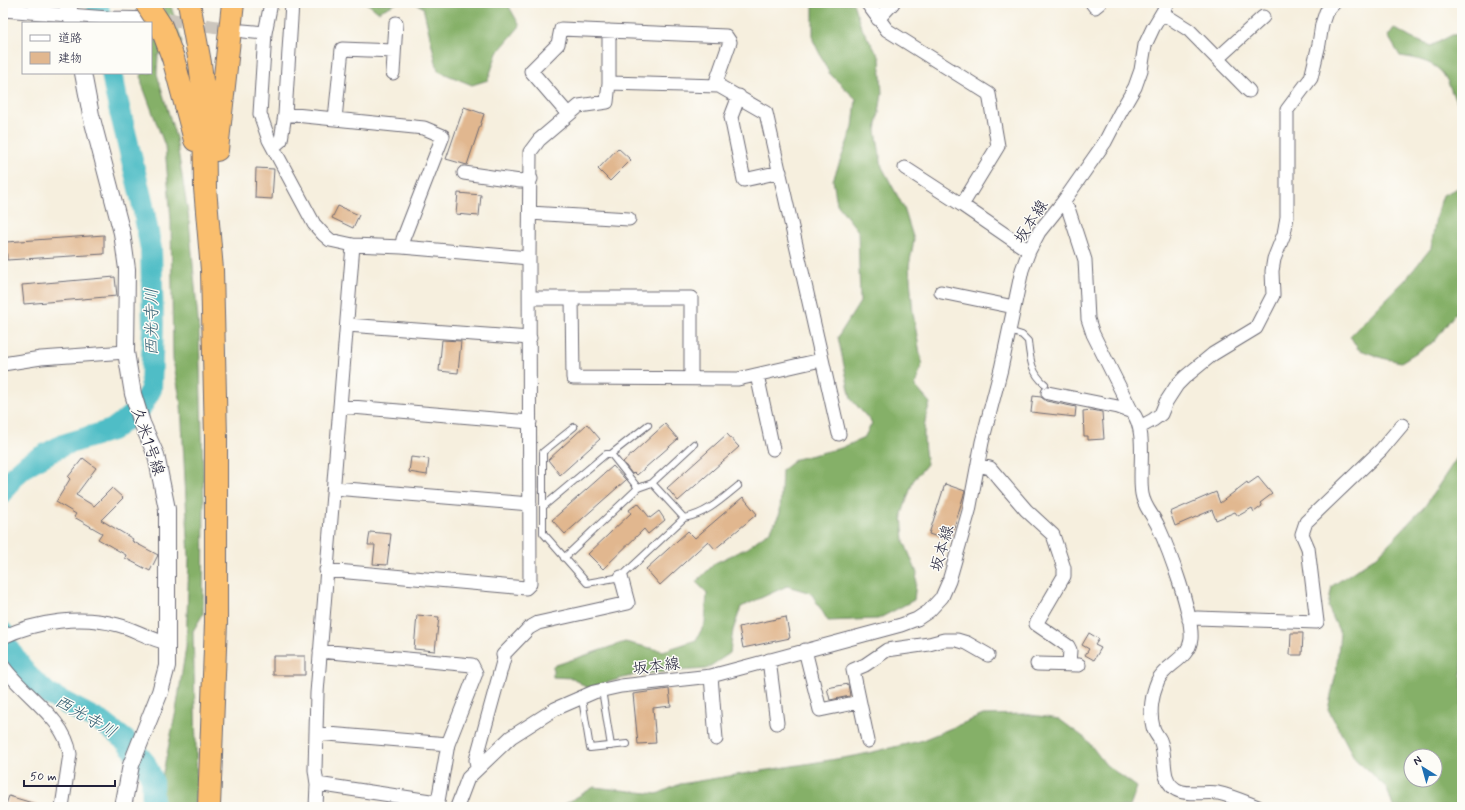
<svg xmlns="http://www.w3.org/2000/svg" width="1465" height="810" viewBox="0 0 1465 810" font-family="Mynerve,'Klee One',sans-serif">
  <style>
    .forest { fill: #85b068; stroke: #546952; fill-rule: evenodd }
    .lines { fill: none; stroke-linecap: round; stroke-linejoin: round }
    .river { stroke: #4fbdc6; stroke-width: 22 }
    .building { fill: #e1b78f }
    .minor-tunnel { stroke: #ccc6bd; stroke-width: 13; stroke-dasharray: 13 6; stroke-linecap: butt }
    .service-casing { stroke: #6c6a74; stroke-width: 8 }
    .minor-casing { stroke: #6c6a74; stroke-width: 15 }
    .tertiary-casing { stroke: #6c6a74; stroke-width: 18 }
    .motorway-casing { stroke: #6c6a74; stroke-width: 24 }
    .service { stroke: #fff; stroke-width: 6 }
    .minor { stroke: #fff; stroke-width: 13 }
    .tertiary { stroke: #fff; stroke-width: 16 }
    .motorway { stroke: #fabe6d; stroke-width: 22 }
    .motorway-bridge-casing { stroke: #6c6a74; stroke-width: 24; stroke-linecap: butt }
    .motorway-bridge { stroke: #fabe6d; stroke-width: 22 }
    .labels { text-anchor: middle; stroke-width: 3; stroke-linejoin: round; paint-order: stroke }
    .street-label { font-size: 16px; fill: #22223b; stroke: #fdfcf7 }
    .water-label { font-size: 17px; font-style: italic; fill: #346073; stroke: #fdfcf7 }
  </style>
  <rect width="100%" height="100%" fill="#fdfcf7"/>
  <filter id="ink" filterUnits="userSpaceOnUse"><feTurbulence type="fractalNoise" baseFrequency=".025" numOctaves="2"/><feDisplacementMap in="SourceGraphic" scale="8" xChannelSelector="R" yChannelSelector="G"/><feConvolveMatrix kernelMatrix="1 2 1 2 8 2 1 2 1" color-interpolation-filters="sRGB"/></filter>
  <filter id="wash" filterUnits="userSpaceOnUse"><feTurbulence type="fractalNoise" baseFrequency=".012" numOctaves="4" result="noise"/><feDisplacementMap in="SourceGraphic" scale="16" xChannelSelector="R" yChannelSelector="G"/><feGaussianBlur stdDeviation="0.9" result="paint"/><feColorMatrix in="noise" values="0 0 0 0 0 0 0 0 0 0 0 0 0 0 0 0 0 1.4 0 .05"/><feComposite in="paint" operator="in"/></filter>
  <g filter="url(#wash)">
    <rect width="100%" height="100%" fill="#f6efde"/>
    <!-- forest -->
    <path class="forest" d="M162 3H170L182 42 158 55 157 74 176 138 189 220 199 331 204 501 203 614 193 631 197 784 194 807H162V777L176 711 186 647 189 557 181 404 173 360 171 220 165 146 142 84 141 73H151V46L168 27Z
      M367 3H397L378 12Z
      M414 3H507L520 26 497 53 488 80 472 85 438 71 423 7Z
      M813 3H853L861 27 880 58 882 94 876 131 882 167 904 208 914 240 909 266 913 313 922 365 915 386 930 403C922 425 923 441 927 464L913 481 902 514 904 541 917 573 914 600 878 619 828 621 811 593 787 586 741 607 733 630 730 653 706 669 638 674 587 688 573 678 553 677V666L625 642 663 651 696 640 705 623 707 593 696 582 715 563 747 548 771 530 780 513 782 470 796 459 841 448 864 438 872 423 851 399 838 337 860 302 858 231 837 204 833 180 853 127 856 99 829 73 813 40Z
      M1394 28 1411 38 1431 46 1452 35 1462 34V106C1451 99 1452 87 1445 77 1437 62 1415 58 1400 56L1388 36Z
      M1462 186V308L1453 316 1435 341 1401 362 1382 358 1358 349 1350 336 1406 279 1431 248 1436 216 1443 195Z
      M1462 450V807H1393L1387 788 1355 759 1328 709 1336 673 1340 633 1328 607 1332 586 1377 556 1425 506ZM1411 756H1435V780H1411Z
      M1025 714 1059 719 1086 739 1106 765 1137 787 1130 807H560L594 787 657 794 680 784 855 756 920 741 983 715Z"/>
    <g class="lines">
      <!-- river -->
      <path class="river" d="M97 3 102 23
        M3 492 12 478 28 464 63 445 112 430 140 409 151 389 153 324 151 249 142 201 116 95 112 73
        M3 633 5 643 26 674 48 694 103 723 126 741 145 763 152 779 153 807"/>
    </g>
    <g id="blocks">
      <!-- building -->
      <path class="building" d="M464 107 484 114 467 165 446 159Z
        M618 148 631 160 610 181 598 169Z
        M256 168 274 169 272 199 255 198Z
        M458 193 481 195 479 216 456 214Z
        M338 206 359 215 353 228 332 218Z
        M104 235V254L7 260 6 242Z
        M115 277 117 296 24 304 22 285Z
        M442 340 461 341 458 373 439 371Z
        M1033 396 1041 397 1046 401 1076 407 1075 417 1031 412Z
        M1092 410 1102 412 1104 439 1088 440V436H1084L1083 411Z
        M587 424 600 439 560 475 548 460Z
        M665 424 678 439 637 475 634 472 632 474 623 462Z
        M727 434 739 447 678 501 667 488Z
        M411 457 429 459 427 475 409 472Z
        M83 458 96 468 76 495 94 506 112 488 123 498 101 520 133 539 132 541 158 555 150 571 125 558 126 555 98 539 102 533 74 517 76 514 56 502 70 479 68 477Z
        M613 466 626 480 565 534 552 520Z
        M1258 477 1272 494 1260 503 1262 506 1254 512 1252 508 1238 516 1235 512 1216 520 1212 510 1175 526 1170 512 1216 492 1220 503 1247 482 1248 484Z
        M945 484 965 491 950 541 929 534Z
        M743 497 757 514 715 549 708 541 660 585 646 569 688 531 695 538Z
        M638 503 650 518 659 511 665 520 648 534 644 529 603 569 588 554 631 513 629 510Z
        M370 532 391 534 387 565 373 564 375 545H368Z
        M417 615 439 617 435 651 414 649Z
        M786 617 790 638 743 648 739 627Z
        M1089 633 1099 639 1095 645 1101 648 1094 660 1085 655 1089 649 1082 645Z
        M1291 633H1303L1302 655H1290Z
        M273 656H305V675H273Z
        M848 684 850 696 830 700 827 688Z
        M669 689 671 706 653 708 656 743 638 744 633 694Z
        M9 796 39 805V807H5Z"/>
    </g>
  </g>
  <g filter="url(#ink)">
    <use href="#blocks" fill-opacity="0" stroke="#6c6a74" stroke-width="1"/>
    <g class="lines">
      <!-- minor-tunnel -->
      <path class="minor-tunnel" d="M168 19 236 30"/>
      <!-- service casing -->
      <g class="service-casing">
        <path id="service" d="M1009 331 1022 335 1028 341C1030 358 1031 373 1045 384
          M574 427 543 452V533L587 583 621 577 684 518C706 514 721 500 738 486
          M611 454 638 488
          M652 483 684 518
          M544 506 606 454H611L648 425
          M564 558 638 488 652 483 694 444
          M602 690 611 746
          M580 698 583 705 590 748 627 744"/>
      </g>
      <!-- minor casing -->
      <g class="minor-casing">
        <path id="minor" d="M271 3 265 33 260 114 269 140 314 224 323 234 330 240 353 245 402 247 529 258
          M867 3 887 30 989 94 998 146 962 205
          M1092 3 1095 7 1100 3
          M3 10 108 18 161 19
          M1162 13 1189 30 1249 91
          M878 19 893 3
          M243 31 265 33
          M1218 58 1263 17
          M393 73 396 23
          M609 83 719 86 766 113 839 434
          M739 96 731 117 744 180 780 172
          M285 114 424 128 443 136 403 239 402 247
          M568 114 531 71 558 44 561 29 726 36 730 42 717 79 719 86
          M335 119 342 49 394 51
          M273 147 281 140 285 114 292 3
          M905 168 962 205 1029 251
          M464 173 520 181 531 179
          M1063 202 1069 211 1085 260 1088 319 1093 334 1132 412
          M530 213 629 219
          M941 292 1014 307
          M530 298H691V378
          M572 298 573 378 738 379 821 360
          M347 325 530 338
          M3 364 41 358 126 352
          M757 375 773 449
          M1048 393 1118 407 1132 412C1148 430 1138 471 1142 494 1144 507 1153 515 1158 526 1169 550 1193 614 1191 639 1189 659 1166 664 1158 680 1152 694 1149 712 1153 727 1154 732 1158 736 1160 740 1165 751 1163 764 1166 776 1174 801 1200 790 1218 793 1232 796 1245 802 1258 807
          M340 406 530 422
          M1140 427 1153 420 1161 414 1166 402 1177 385 1185 377 1213 354 1256 328 1273 295 1272 271 1274 259 1284 234 1287 217V110L1311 78 1319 44 1322 24 1326 12 1334 3
          M978 465 990 468 1026 510 1053 535 1064 568V576L1036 624 1068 646 1070 650 1069 664
          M334 488 530 504
          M326 570 526 588 530 584 529 258 530 152 539 140 579 106 607 102 609 83V31
          M1189 620 1197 618 1317 622 1308 548 1302 534 1306 522 1381 450 1402 425
          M3 637C37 621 81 615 118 625 135 629 150 640 168 643
          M805 650 820 710 859 702
          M320 651 472 665 476 673 448 744 437 807
          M769 660 777 723
          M1037 664 1079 665
          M3 666C23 695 65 718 70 754L62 807
          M711 676 716 739
          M316 733 448 744
          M868 741 853 670 865 665 887 650 929 644 944 640H957L967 643 988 655
          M477 768 476 760 504 658 503 655 529 628 538 623 628 603 621 577
          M317 784 437 802
          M316 807 317 784 315 770 317 693 353 245
          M457 807 468 778 511 737 555 709 594 692 621 686 711 676 901 625 917 619 929 611 942 597 949 581 969 511 982 442 1001 369 1022 270 1029 251 1039 232 1063 202 1105 142 1120 113 1135 87 1141 70 1145 45 1153 28 1168 3"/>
      </g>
      <!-- tertiary casing -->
      <g class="tertiary-casing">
        <path id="tertiary" d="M67 3 73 23
          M83 73 91 115 122 233 127 269 126 352 133 394 142 423 156 455 167 509V666L160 692 131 765 123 807"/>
      </g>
      <!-- motorway casing -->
      <g class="motorway-casing">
        <path id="motorway" d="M189 3 200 63 204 98 205 188 212 270 216 438V622L209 807
          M173 58 195 140
          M217 150 233 3"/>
      </g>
      <!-- service -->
      <use href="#service" class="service"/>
      <!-- minor -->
      <use href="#minor" class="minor"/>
      <!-- tertiary -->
      <use href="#tertiary" class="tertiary"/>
      <!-- motorway -->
      <use href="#motorway" class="motorway"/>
      <!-- motorway-bridge casing -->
      <g class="motorway-bridge-casing">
        <path id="motorway-bridge" d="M146 3 161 26 173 58"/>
      </g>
      <!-- motorway-bridge -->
      <use href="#motorway-bridge" class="motorway-bridge"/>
    </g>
  </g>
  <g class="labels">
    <!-- street labels -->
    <g class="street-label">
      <text transform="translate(1030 221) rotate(-57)" y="6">坂本線</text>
      <text transform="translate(149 441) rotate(71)" y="6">久米1号線</text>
      <text transform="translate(941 548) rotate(-74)" y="6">坂本線</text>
      <text transform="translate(656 665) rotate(-7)" y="6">坂本線</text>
    </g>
    <!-- water labels -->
    <g class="water-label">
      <text transform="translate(151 322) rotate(-90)" y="6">西光寺川</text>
      <text transform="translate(86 716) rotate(30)" y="6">西光寺川</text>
    </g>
  </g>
  <!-- margin -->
  <rect width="1465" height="810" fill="none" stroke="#fdfcf7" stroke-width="16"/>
  <!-- legend -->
  <rect x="22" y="22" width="130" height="52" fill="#fdfcf7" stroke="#a5a5ac"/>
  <rect x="30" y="35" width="20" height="6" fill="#ffffff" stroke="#a5a5ac"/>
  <text x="58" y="42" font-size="12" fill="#22223b">道路</text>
  <rect x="30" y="52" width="20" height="12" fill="#e1b78f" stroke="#a5a5ac"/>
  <text x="58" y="62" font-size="12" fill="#22223b">建物</text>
  <!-- north arrow -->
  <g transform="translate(1423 768) rotate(323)"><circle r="19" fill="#fdfcf7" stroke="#a5a5ac"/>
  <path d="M0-3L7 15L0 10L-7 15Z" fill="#1f6fb2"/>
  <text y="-6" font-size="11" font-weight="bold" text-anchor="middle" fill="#22223b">N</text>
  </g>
  <!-- scale -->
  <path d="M24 780v6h91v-6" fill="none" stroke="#22223b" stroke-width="2"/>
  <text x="30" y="780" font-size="12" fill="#22223b" stroke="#fdfcf7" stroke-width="3" paint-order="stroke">50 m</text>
</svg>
